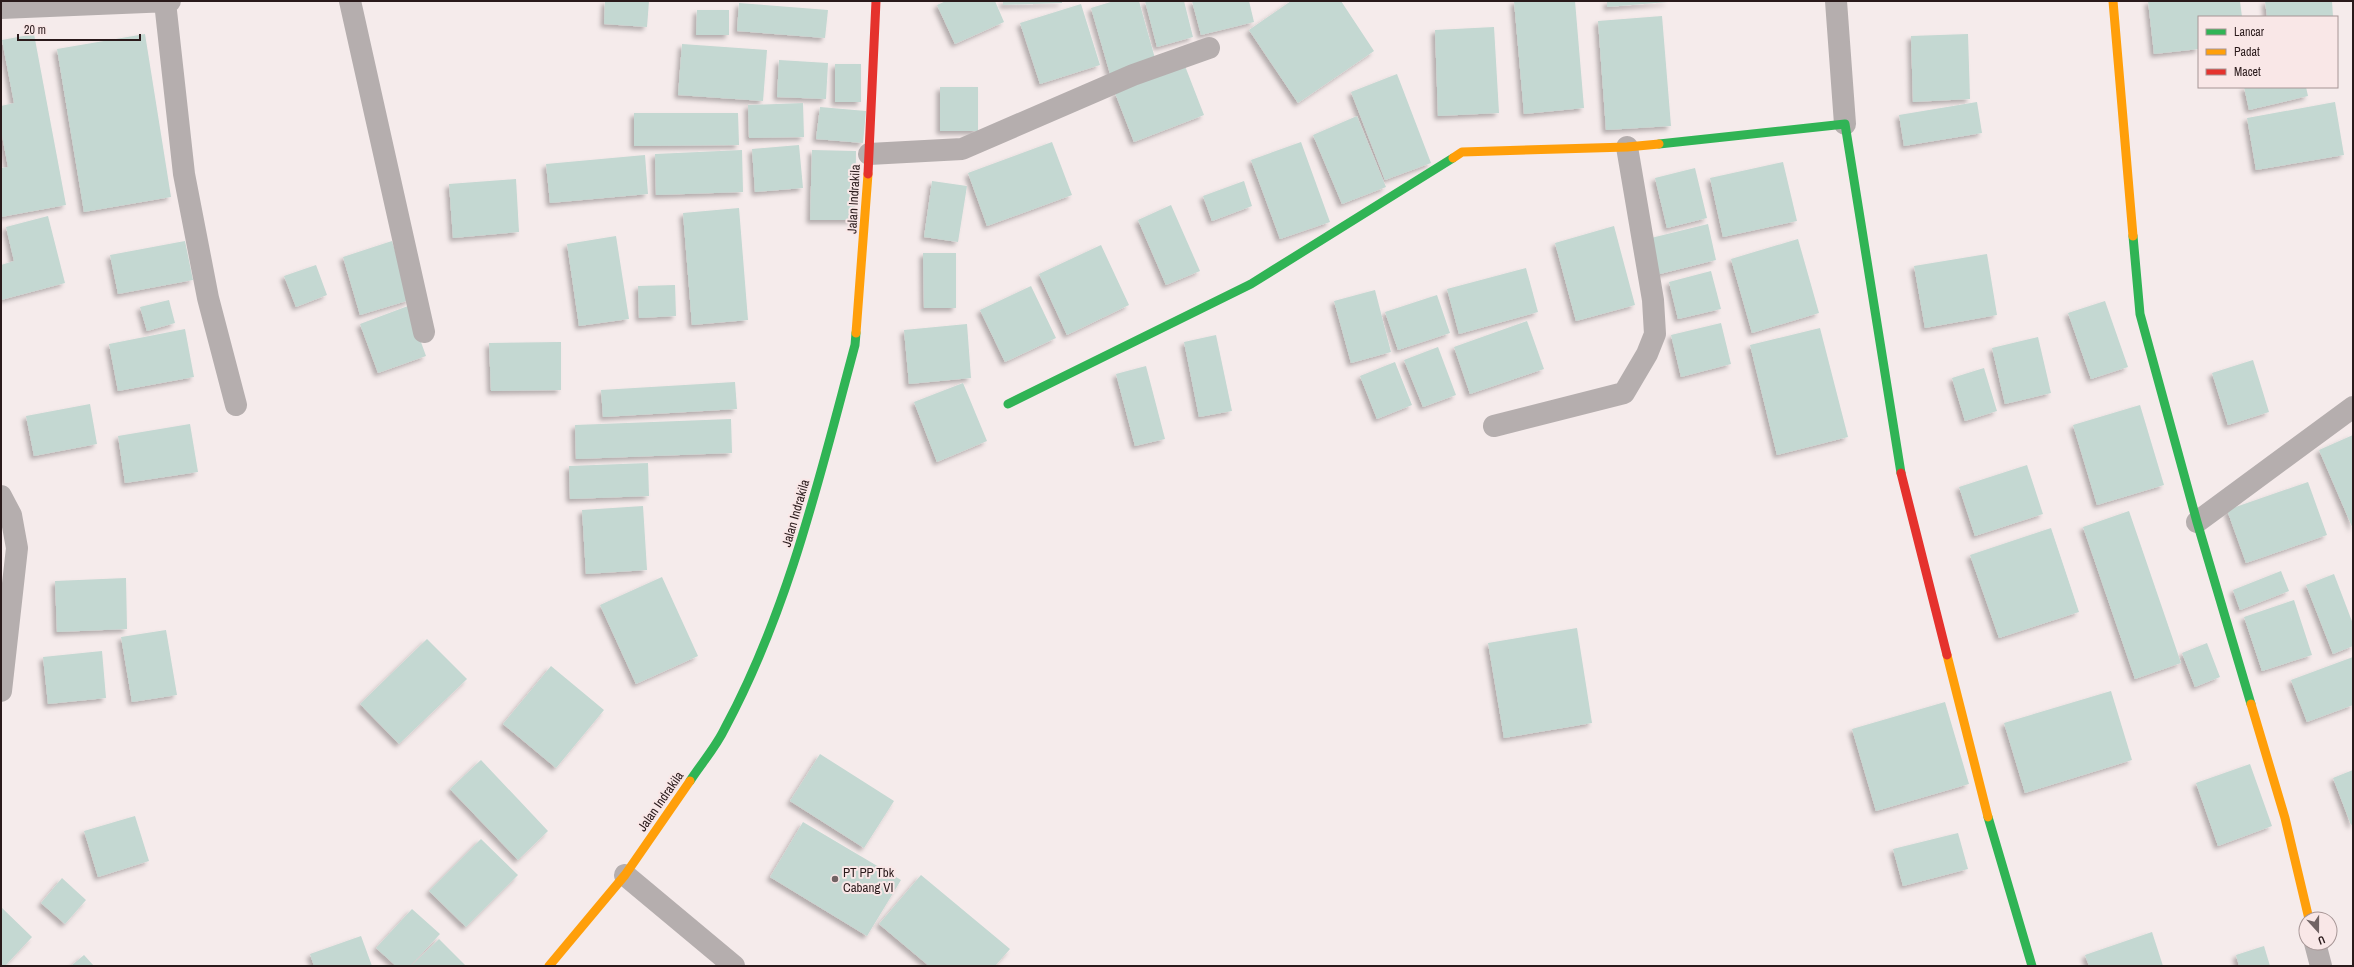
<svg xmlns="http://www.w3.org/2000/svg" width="2354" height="967" viewBox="0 0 2354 967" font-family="'Archivo Narrow',sans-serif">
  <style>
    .building { fill: #c4d8d2; filter: url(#shadow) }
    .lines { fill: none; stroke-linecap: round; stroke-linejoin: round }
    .street { stroke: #b5aeae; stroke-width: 22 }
    .fast { stroke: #30b455; stroke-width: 9 }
    .slow { stroke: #ff9f0a; stroke-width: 9 }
    .jam { stroke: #e5322d; stroke-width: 9 }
    .poi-dot { fill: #716364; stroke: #f9e7e7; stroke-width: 1.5 }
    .labels { text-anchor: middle; stroke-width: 4; stroke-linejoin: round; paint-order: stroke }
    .street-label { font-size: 13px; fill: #2a1a1b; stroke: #f9e7e7 }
    .poi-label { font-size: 13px; fill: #2a1a1b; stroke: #f9e7e7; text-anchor: start }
  </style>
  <defs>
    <filter id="shadow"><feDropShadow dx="-3.5" dy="3.5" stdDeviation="2" flood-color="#0004"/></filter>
  </defs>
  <rect width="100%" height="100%" fill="#f5ebeb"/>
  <!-- building -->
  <path class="building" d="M605 1H649L647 27 604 24Z
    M946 1H995L1004 22 955 44 937 5Z
    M1003 1H1062V3L1003 5Z
    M1114 1H1139L1156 62 1110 74 1091 8Z
    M1145 1H1184L1193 37 1157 47Z
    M1192 1H1249L1254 22 1201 35Z
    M1291 1H1341L1374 51 1298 103 1249 30Z
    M1514 1H1575L1584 108 1524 114Z
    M1607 1H1668V2L1607 7Z
    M2148 1H2240L2242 17H2199V49L2154 54Z
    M2265 1H2332L2333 17H2267Z
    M739 3 828 10 825 38 737 31Z
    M1081 4 1100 65 1040 84 1020 23Z
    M697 10H729V35H696Z
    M1662 16 1671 126 1606 130 1598 21Z
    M1494 27 1499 113 1438 116 1435 30Z
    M34 34 66 205 1 217V168L8 167 1 130V106L14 103 2 40Z
    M145 34 171 197 84 212 57 49Z
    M1968 34 1970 99 1913 102 1911 36Z
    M682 44 767 50 763 101 678 95Z
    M779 60 828 63 826 99 777 97Z
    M835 64H861V102H835Z
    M1185 66 1204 115 1134 142 1115 93Z
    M1397 74 1431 163 1385 180 1351 92Z
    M940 87H978V131H940Z
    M2244 87H2306L2308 96 2249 110Z
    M1977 102 1982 133 1904 146 1899 115Z
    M2335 102 2344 155 2256 170 2247 118Z
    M803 103 804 137 749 138 748 105Z
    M820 107 866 111 863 143 816 139Z
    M634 113H738L739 145 634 146Z
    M1357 116 1386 187 1342 204 1313 135Z
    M1052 142 1072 195 987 226 968 173Z
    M1301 142 1330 222 1280 239 1251 160Z
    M799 145 803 188 755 192 752 149Z
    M742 150 743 192 656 195 655 154Z
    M812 150 856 151 855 220H810Z
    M645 155 648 194 550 203 546 164Z
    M1783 162 1797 221 1723 237 1710 178Z
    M1695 168 1707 218 1667 228 1655 178Z
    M516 179 519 232 453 238 449 184Z
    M932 181 967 186 958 242 924 237Z
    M1244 181 1252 206 1212 221 1203 196Z
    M1171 205 1200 271 1166 285 1138 220Z
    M739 208 748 320 692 325 683 213Z
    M48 216 65 283 1 300V265L14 261 6 227Z
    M1708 224 1716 260 1656 275 1647 239Z
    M1614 226 1635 305 1576 321 1555 243Z
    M616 236 629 319 579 326 567 244Z
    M1798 239 1819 313 1752 333 1731 259Z
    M185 241 193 280 118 294 110 255Z
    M392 241 410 300 360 315 343 257Z
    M1101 245 1129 305 1067 335 1039 274Z
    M923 253H956V308H924Z
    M1987 254 1997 315 1925 328 1914 266Z
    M316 265 327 295 296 307 284 276Z
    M1526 268 1538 312 1459 334 1447 289Z
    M1711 271 1721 309 1678 319 1669 282Z
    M675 285 676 316 639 318 638 286Z
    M1031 286 1056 338 1005 362 980 310Z
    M1375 290 1391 352 1351 363 1334 301Z
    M1437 295 1450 333 1398 350 1385 312Z
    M169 300 175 323 147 331 140 307Z
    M2105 301 2128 367 2091 379 2068 313Z
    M408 306 426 356 378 373 360 324Z
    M1527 321 1544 369 1470 394 1454 347Z
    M1721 323 1731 364 1681 377 1671 335Z
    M967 324 971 378 909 384 904 330Z
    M1820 328 1848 437 1777 455 1750 345Z
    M185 329 194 377 118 391 109 344Z
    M1216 335 1232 411 1199 417 1184 342Z
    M2038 337 2051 393 2005 404 1992 348Z
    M561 342V390L491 391 489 343Z
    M1438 347 1456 395 1423 407 1404 360Z
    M2253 360 2269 412 2228 425 2212 373Z
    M1395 362 1412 405 1377 419 1360 376Z
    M1146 366 1165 439 1135 446 1116 374Z
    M1984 368 1997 411 1965 421 1952 378Z
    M735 382 737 409 603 417 601 390Z
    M963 383 987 441 937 462 914 402Z
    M90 404 97 444 34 456 26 416Z
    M2140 405 2164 485 2097 505 2073 425Z
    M731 419 732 453 576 459 575 425Z
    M190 424 198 472 125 483 118 436Z
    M2353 435V529L2319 450Z
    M648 463 649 496 570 499 569 466Z
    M2027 465 2043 514 1975 536 1959 487Z
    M2308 482 2327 535 2246 563 2227 510Z
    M643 506 647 570 586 574 582 510Z
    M2129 511 2181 663 2135 679 2083 527Z
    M2051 528 2079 612 1999 638 1970 555Z
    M2281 571 2289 591 2240 610 2233 590Z
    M2334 574 2353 624V646L2333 654 2306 585Z
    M662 577 698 656 636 684 600 605Z
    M126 578 127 629 57 632 55 581Z
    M2294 600 2312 655 2262 671 2244 617Z
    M1577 628 1592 723 1504 738 1488 643Z
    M166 630 177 695 132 702 121 637Z
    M427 639 467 679 399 744 360 704Z
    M2207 643 2220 677 2195 687 2182 653Z
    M102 651 106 698 48 704 43 657Z
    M2353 657V705L2307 722 2291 680Z
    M551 666 604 710 556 768 503 724Z
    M2111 691 2132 760 2025 793 2004 723Z
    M1945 702 1969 784 1876 811 1852 729Z
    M820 754 894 801 864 848 790 801Z
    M481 760 548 831 518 860 450 789Z
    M2250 764 2272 826 2218 846 2196 783Z
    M2353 770V824L2351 825 2333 778Z
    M135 816 149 861 98 877 84 831Z
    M803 822 901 880 867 936 770 877Z
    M1958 833 1968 869 1903 886 1893 849Z
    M481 839 518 875 466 927 429 891Z
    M921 875 1010 949 995 966H929L879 924Z
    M62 878 86 900 65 924 41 903Z
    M1 907 32 937 5 966H1Z
    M412 909 440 934 410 966H396L376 948Z
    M2152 932 2163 966H2089L2085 955Z
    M361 936 372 966H314L310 954Z
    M439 939 466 966H411Z
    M2264 946 2270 966H2239L2236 955Z
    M84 955 94 966H71Z"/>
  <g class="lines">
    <!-- street -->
    <path class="street" d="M350 1 424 332
      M1836 1 1845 124
      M165 2 184 174 208 298 236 405
      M1 8 170 1
      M869 154 962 149 1133 75 1209 48
      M1494 426 1624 393 1647 354 1655 334 1653 300 1627 147
      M1 496 11 515 17 548 1 691
      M2197 522 2353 407
      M625 875 734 966
      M2315 943 2321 966"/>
    <!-- fast -->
    <path class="fast" d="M1659 144 1845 124 1901 473
      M2133 236 2140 314 2197 522 2251 704
      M1008 404 1251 284 1453 158
      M690 781C701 764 716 747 725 728 789 609 820 475 855 345L856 333
      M1988 817 2032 966"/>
    <!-- slow -->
    <path class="slow" d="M2113 1 2133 236
      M1453 158 1462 152 1627 147 1659 144
      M856 333 868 174
      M1947 655 1988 817
      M2251 704 2285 818 2309 919
      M549 966 625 875 690 781"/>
    <!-- jam -->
    <path class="jam" d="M868 174 876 1
      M1901 473 1947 655"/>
  </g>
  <!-- markers -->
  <circle class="poi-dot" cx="835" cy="879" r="4"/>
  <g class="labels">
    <!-- street labels -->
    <g class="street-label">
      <text transform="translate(853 199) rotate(-87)" y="5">Jalan Indrakila</text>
      <text transform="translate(795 513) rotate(-74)" y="5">Jalan Indrakila</text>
      <text transform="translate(660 801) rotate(-55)" y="5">Jalan Indrakila</text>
    </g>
    <!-- poi labels -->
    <g class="poi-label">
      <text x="843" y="877">PT PP Tbk<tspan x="843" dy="15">Cabang VI</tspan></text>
    </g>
  </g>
  <!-- border -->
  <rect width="2354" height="967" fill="none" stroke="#2a1a1b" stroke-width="4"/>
  <!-- legend -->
  <rect x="2198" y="16" width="140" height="72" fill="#f9e7e7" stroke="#a69595"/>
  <rect x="2206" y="29" width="20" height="6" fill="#30b455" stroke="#a69595"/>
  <text x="2234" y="36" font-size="12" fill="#2a1a1b">Lancar</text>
  <rect x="2206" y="49" width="20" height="6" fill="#ff9f0a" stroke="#a69595"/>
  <text x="2234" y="56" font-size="12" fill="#2a1a1b">Padat</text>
  <rect x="2206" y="69" width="20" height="6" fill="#e5322d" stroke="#a69595"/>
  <text x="2234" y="76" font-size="12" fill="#2a1a1b">Macet</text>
  <!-- north arrow -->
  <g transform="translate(2318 931) rotate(159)"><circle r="19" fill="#f9e7e7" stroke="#a69595"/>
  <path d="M0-3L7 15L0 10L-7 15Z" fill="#716364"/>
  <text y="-6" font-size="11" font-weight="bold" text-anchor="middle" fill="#2a1a1b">U</text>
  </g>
  <!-- scale -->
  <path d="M18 34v6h122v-6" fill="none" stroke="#2a1a1b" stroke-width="2"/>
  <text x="24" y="34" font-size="12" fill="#2a1a1b" stroke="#f9e7e7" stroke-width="3" paint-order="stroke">20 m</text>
</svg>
